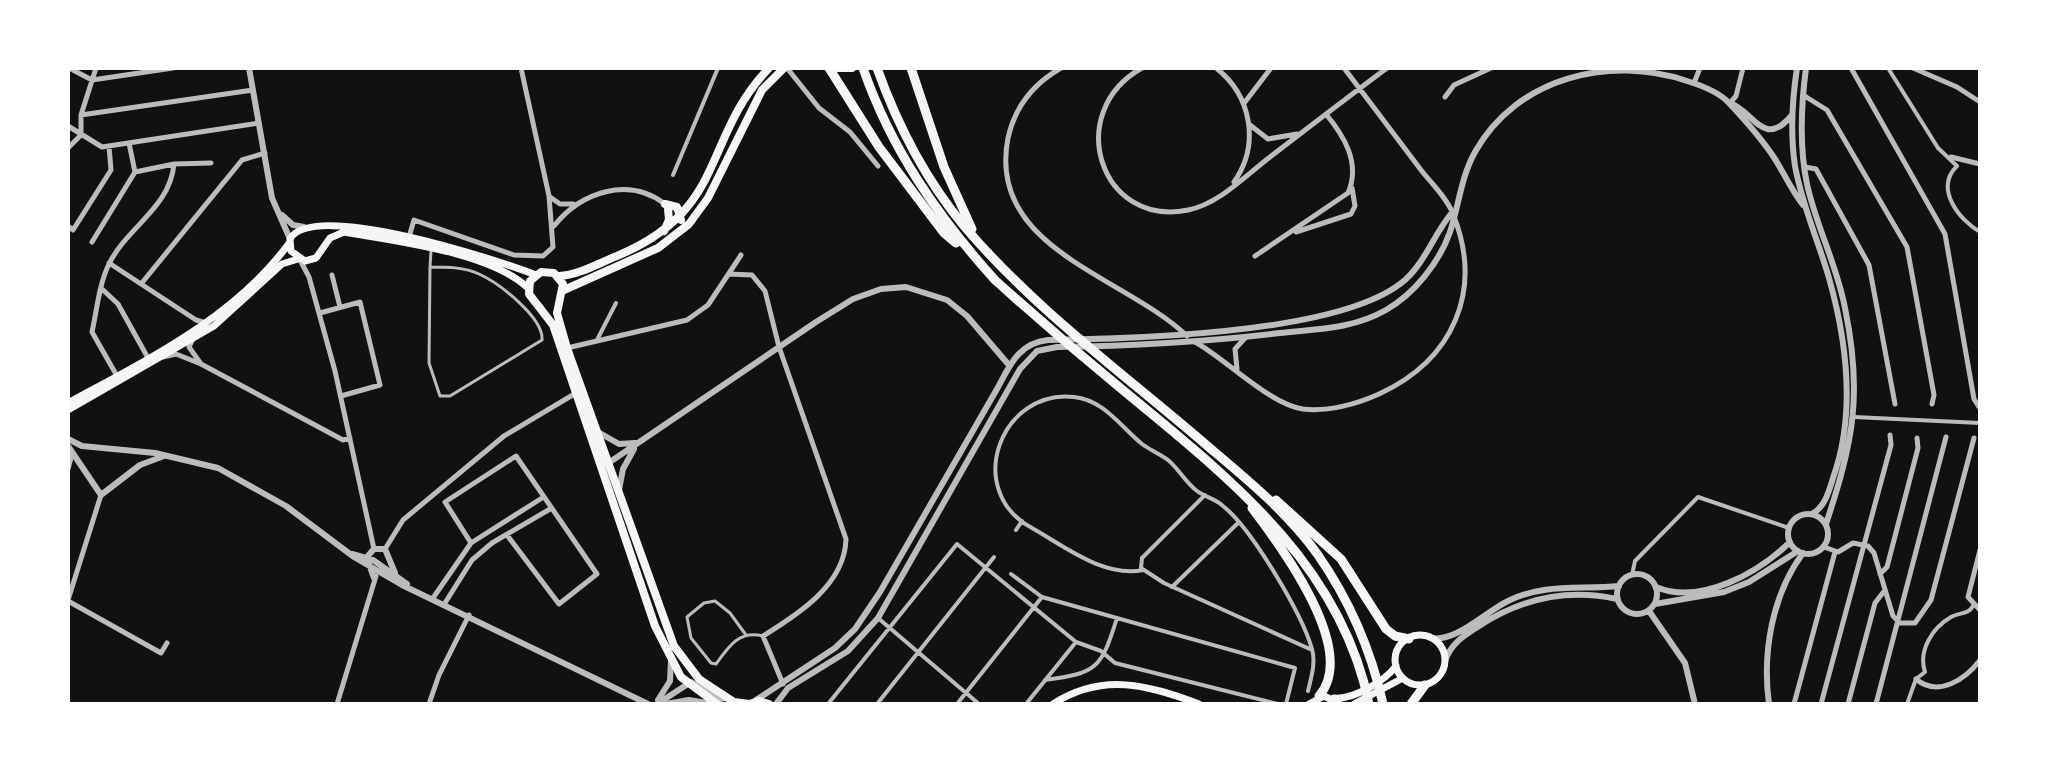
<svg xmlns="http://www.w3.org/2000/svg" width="2048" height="772" viewBox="0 0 2048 772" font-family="Signika,sans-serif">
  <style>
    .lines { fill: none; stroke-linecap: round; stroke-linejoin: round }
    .service { stroke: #bcbcbc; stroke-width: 3 }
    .pedestrian { stroke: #bcbcbc; stroke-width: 4 }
    .minor { stroke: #bcbcbc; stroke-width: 5 }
    .tertiary { stroke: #bcbcbc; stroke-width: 6 }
    .secondary { stroke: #f5f5f5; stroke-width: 7 }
    .primary { stroke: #f5f5f5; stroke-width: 8 }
    .motorway { stroke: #f5f5f5; stroke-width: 9 }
  </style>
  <rect width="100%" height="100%" fill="#111"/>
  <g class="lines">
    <!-- service -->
    <path class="service" d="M430 267C447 267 464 267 479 274 499 283 544 318 542 340L450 396H440L429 363 430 267 431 251
      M746 635 730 613 715 601 704 603 687 617 691 638 711 663 716 664C729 646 739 630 763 636"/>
    <!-- pedestrian -->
    <path class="pedestrian" d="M1888 68 1938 148 1957 166C1934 188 1959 220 1980 232
      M673 175 718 68
      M597 340 616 303
      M1854 417 1980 423
      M1205 495 1142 558 1141 568 1164 583 1312 650
      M1016 530 1022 521
      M1143 570C1104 578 1064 546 1032 528 963 491 1000 389 1074 397 1104 400 1120 426 1142 444 1150 450 1160 454 1168 460 1179 469 1185 482 1197 491 1205 497 1216 499 1223 506 1252 529 1302 614 1312 649 1316 663 1311 678 1308 691
      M1011 574 1042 597
      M1632 575 1635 561 1698 497 1789 528
      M1172 587 1239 522
      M878 618 979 704
      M1045 680C1097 673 1101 669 1117 618
      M828 704 957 544 1076 642 1101 651 1115 663 1278 704
      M877 704 994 557
      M957 704 1042 597 1295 668 1286 704
      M1026 704 1076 642
      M1907 704 1916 679 1925 672C1918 651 1932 628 1951 617 1960 612 1968 615 1973 606"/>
    <!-- minor -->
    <path class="minor" d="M69 68 92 80 173 68
      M787 68 819 108 850 132 878 166
      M1061 68C1033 84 1015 106 1008 138 986 249 1125 276 1187 336
      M1142 68C1063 112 1100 228 1188 210 1219 204 1245 176 1270 157 1309 127 1348 97 1387 68
      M1216 68C1252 96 1260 145 1234 182
      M1851 68 1945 234 1974 399 1979 407
      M1913 68 1957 87 1980 102
      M1694 83 1700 68
      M1803 95 1827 110 1907 247 1934 395 1932 404
      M1445 97 1454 85 1491 68
      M1245 102 1271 68
      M1730 103 1736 96 1743 68
      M81 115 253 90
      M1250 125 1268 139 1297 134
      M68 126 102 147 259 123
      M68 148 81 135V115L96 68
      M1951 157 1980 164
      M1805 167 1816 169 1869 265 1895 404
      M135 172 174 164 211 163
      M550 197 560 204H573
      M68 226 73 230 111 170 109 146
      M554 226C581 192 628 176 665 204
      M1296 232 1351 214 1355 206 1352 188
      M409 237 414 220 514 255 543 256 553 247 549 196 521 68
      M92 242 135 172 129 143
      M1255 256 1348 193C1361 163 1344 136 1326 114
      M300 260 309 277 335 371 374 549
      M109 263 196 320 206 323
      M729 274 752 275 765 291 779 347 846 539C845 585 797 615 763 636L783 684
      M332 275 340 307
      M141 284 242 160 265 153
      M102 289 118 304 148 358
      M320 313 360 302 380 385 341 396
      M193 339 189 347 201 364
      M1195 342C1226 359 1269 404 1303 409 1328 412 1357 404 1379 394 1453 360 1484 291 1453 214 1447 198 1431 183 1421 170 1395 136 1370 102 1344 68
      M567 348 687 320 708 305 741 255
      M163 357 176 354 201 364 343 440 350 438
      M1237 369 1235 349 1246 337
      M117 376 92 332C97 310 99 284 109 264 127 227 170 208 174 164
      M68 469 72 454
      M471 543 445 502 516 456 597 574 559 604 507 535
      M1824 547 1838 552 1853 543 1868 546 1874 553 1893 616 1900 623H1915L1931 600 1974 438
      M385 549 403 520 504 436 576 393
      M1980 550 1968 597 1980 610
      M1880 574 1887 567 1918 448 1917 438
      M433 598 471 543 542 498
      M68 600 101 495
      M68 601 161 653 167 643
      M445 603 472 560 492 543 550 509
      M1916 679C1938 698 1966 679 1980 660
      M337 704 376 576
      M429 704 439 675 469 615
      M1794 704 1835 552
      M1821 704 1891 445 1890 435
      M1848 704 1875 603 1885 590
      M1876 704 1946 437"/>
    <!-- tertiary -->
    <path class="tertiary" d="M249 68 272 198 290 239
      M1797 68C1792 101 1790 133 1795 166 1802 205 1818 240 1829 278 1847 342 1856 414 1833 478 1829 491 1825 507 1812 514
      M1806 68C1801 106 1799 146 1807 184 1816 226 1837 265 1845 308 1863 395 1853 442 1826 524
      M1730 103C1754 111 1763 150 1792 115
      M282 215 293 225 304 227
      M598 432 619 444 635 443
      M68 439 82 446 155 453 218 468 286 506 354 557 402 585 648 704
      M68 446 101 495 140 465 164 456
      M607 464 816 322 853 299 881 289 906 287 947 300 967 316 1008 364
      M619 490 623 469 634 449
      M1788 534a20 20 0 1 1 40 0a20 20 0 1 1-40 0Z
      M352 554 373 560 407 584
      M367 557 374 549H385L395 573
      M369 564 374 578
      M1617 594a20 20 0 1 1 40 0a20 20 0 1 1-40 0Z
      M1656 587C1701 606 1759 572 1790 542
      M1655 604 1724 592 1749 582 1798 551
      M1649 611 1685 663 1695 704
      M1430 638C1456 643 1485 612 1508 601 1544 583 1580 590 1619 586
      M1445 661C1451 643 1464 636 1479 626 1522 598 1567 588 1617 599
      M658 700 670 681 671 660
      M756 700 835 648 855 629 880 592 997 389C1009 367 1018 343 1048 340 1133 339 1343 334 1405 280 1425 262 1434 235 1450 215
      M657 704 691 682 720 699 726 698
      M666 704 689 700 712 704
      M776 704 788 688 848 651 878 618 1020 369 1037 351 1057 347C1134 346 1204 342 1280 333 1317 329 1353 329 1386 310 1414 294 1439 263 1450 232 1459 205 1461 177 1475 152 1517 77 1610 55 1687 81 1700 85 1719 92 1729 103 1745 120 1762 139 1775 159 1785 175 1792 191 1803 205
      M1769 704C1762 653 1772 595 1803 553"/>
    <!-- secondary -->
    <path class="secondary" d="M528 288C490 252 395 241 344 232L330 238 316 258 305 261 291 251 290 239C312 199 497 260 536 275
      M68 403C148 359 235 318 290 242
      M68 410 214 326 282 264 298 259
      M1395 660a25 25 0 1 1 50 0a25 25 0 1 1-50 0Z
      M1334 698C1353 700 1385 681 1396 666
      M1053 704C1103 672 1148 685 1199 704
      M1309 704 1324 696 1340 704
      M1354 704 1403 678"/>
    <!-- primary -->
    <path class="primary" d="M834 68H852
      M665 204 677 207 681 220
      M664 231 669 220 668 209
      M559 276C579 275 599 263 617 256 729 209 701 139 769 68
      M564 290 658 248 689 224 708 198 762 90 784 68
      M717 704 681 677 655 626 553 325 529 294 530 281 541 272 554 273 563 284 557 313 567 348 674 646 699 679 734 702 749 704
      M749 704 759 701 769 704"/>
    <!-- motorway -->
    <path class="motorway" d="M829 68 879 147 944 233 956 243
      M863 68C891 149 938 217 995 280 1037 318 1080 355 1124 391 1228 477 1341 564 1369 704
      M877 68C897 124 926 180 964 226 1035 310 1128 377 1211 449 1249 481 1289 514 1318 555 1350 601 1371 650 1383 704
      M911 68 944 167 972 229
      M1276 500 1341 559 1386 629 1395 636 1409 639
      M1252 508C1281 546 1359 650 1319 696
      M1411 704 1425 685"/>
  </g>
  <!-- border -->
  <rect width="2048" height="772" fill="none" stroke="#ffffff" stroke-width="140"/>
</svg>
